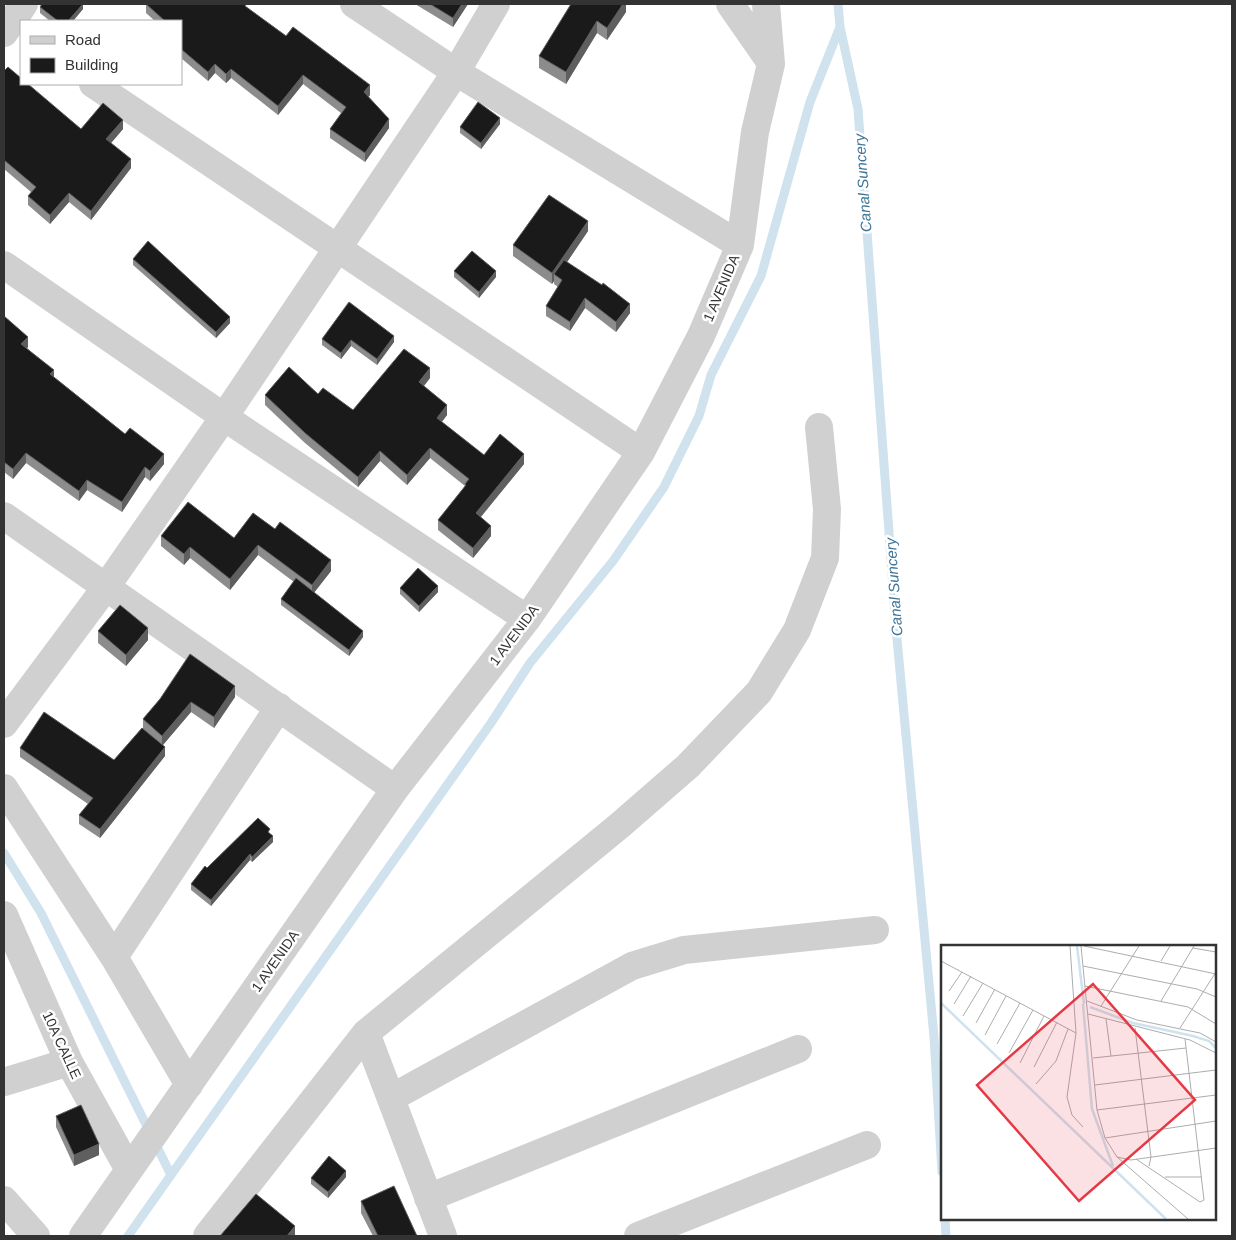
<svg xmlns="http://www.w3.org/2000/svg" width="1236" height="1240" viewBox="0 0 1236 1240" font-family="Arial,sans-serif">
  <style>
    .lines { fill: none; stroke-linecap: round; stroke-linejoin: round }
    .stream { stroke: #cfe2ee; stroke-width: 9 }
    .minor { stroke: #d0d0d0; stroke-width: 28 }
    .wall { fill: #8c8c8c }
    .shaded-wall { fill: #5f5f5f }
    .building { fill: #1a1a1a; stroke: #5f5f5f }
    .labels { text-anchor: middle; stroke-width: 5; stroke-linejoin: round; paint-order: stroke }
    .street-label { font-size: 14px; fill: #333; stroke: #fff }
    .water-label { font-size: 15px; font-style: italic; fill: #3f7597; stroke: #fff }
    .inset-river { fill: none; stroke: #cfe2ee; stroke-width: 2.5 }
    .inset-road { fill: none; stroke: #adadad; stroke-width: 1 }
    .view { fill: #e63946; fill-opacity: 0.15; stroke: #e63946; stroke-width: 2.5 }
    .inset-edge { fill: none; stroke: #333; stroke-width: 2.5 }
  </style>
  <rect width="100%" height="100%" fill="#fff"/>
  <g class="lines">
    <!-- stream -->
    <path class="stream" d="M838 4 840 27 858 109 896 628 934 1037 942 1172
      M4 853 41 913 171 1175 128 1236
      M171 1175 491 723 530 663 613 561 664 487 699 416 711 375 761 276 810 102 840 27
      M945 1219 946 1236"/>
    <!-- minor -->
    <path class="minor" d="M354 4 456 72 740 245
      M730 4 771 63
      M4 33 24 4
      M93 84 641 452
      M4 265 224 417 527 619
      M4 516 395 789
      M4 724 106 587 224 417 456 72 496 4
      M4 788 114 957 189 1085
      M4 915 69 1062 129 1170
      M114 957 279 707
      M366 1033 443 1236
      M4 1082 69 1062
      M391 1098 632 966 684 950 875 930
      M428 1198 798 1049
      M4 1200 36 1236
      M83 1236 395 789 527 619 641 452 701 336 740 245 755 132 771 64 766 4
      M207 1236 366 1033 619 826 688 766 759 692 797 630 825 558 827 509 819 427
      M638 1236 867 1145"/>
  </g>
  <!-- wall -->
  <path class="wall" d="M146 4 246 7 370 95 368 97 389 128 365 162 330 138V129L341 113 303 84 278 115 231 78 226 83 215 73 208 81 181 58V21H155L146 13Z
    M415 4H468L453 27Z
    M626 4V12L607 40 597 33 566 84 539 68V56Z
    M40 7 83 9 73 21H50L40 13Z
    M4 71 81 129H123L111 143 131 168 91 220 69 202 50 224 28 205V196L31 192 4 169Z
    M500 124 481 149 460 133V127Z
    M588 231 567 262 630 313 616 332 585 308 570 331 546 316V306L558 287 554 284V281L552 284 513 256V245Z
    M133 259 230 323 216 338 133 265Z
    M454 271 496 277 479 298 454 277Z
    M4 316 28 347 27 348 54 377 125 434 164 464 150 481 145 477 122 512 87 490 79 501 26 463 13 479 4 472Z
    M322 339 394 342 377 365 351 346 341 359 322 345Z
    M430 378 424 386 447 415 442 422 484 455 524 464 480 517 491 536 473 558 438 530V520L465 486 430 458 407 485 380 461 358 487 305 443 265 405V395L318 394 353 410Z
    M253 513 331 571 314 593 363 637 349 656 281 605V599L294 582 258 555 230 590 190 558 184 565 161 546V536L234 538Z
    M400 588 438 592 419 612 400 594Z
    M98 631 148 640 126 666 98 643Z
    M235 697 214 728 191 712 163 745 165 756 100 838 79 824V815L88 804 20 757V748L114 760 143 728V719L160 699Z
    M270 834 273 842 252 862 250 860 211 906 191 890V884L207 868Z
    M56 1116 99 1155 74 1166 56 1127Z
    M346 1177 328 1198 311 1184V1178Z
    M361 1201 417 1236H373L361 1213Z"/>
  <!-- shaded-wall -->
  <path class="shaded-wall" d="M83 4V9L73 21H68Z
    M462 4H468L453 27V18Z
    M623 4H626V12L607 40V28Z
    M597 21V33L566 84V72Z
    M215 64V73L208 81V72Z
    M231 69V78L226 83V74Z
    M303 75V84L278 115V106Z
    M370 85V95L364 101V92Z
    M500 118V124L481 149V143Z
    M389 119V128L365 162V153Z
    M123 120V129L106 149V139Z
    M131 159V168L91 220V211Z
    M69 193V202L50 224V215Z
    M588 221V231L557 277 554 274V281L552 284V273Z
    M496 271V277L479 298V292Z
    M585 298V308L570 331V322Z
    M630 304V313L616 332V322Z
    M230 317V323L216 338V332Z
    M394 336V342L377 365V359Z
    M28 337V347L21 354V344Z
    M351 340V346L341 359V353Z
    M430 368V378L419 392V382Z
    M54 370V380L50 374Z
    M447 405V415L437 428V418Z
    M430 448V458L407 485V475Z
    M380 451V461L358 487V477Z
    M26 453V463L13 479V469Z
    M164 454V464L150 481V471Z
    M524 454V464L476 523V513Z
    M145 467V477L122 512V502Z
    M87 480V490L79 501V491Z
    M491 526V536L473 558V548Z
    M258 545V555L230 590V579Z
    M190 547V558L184 565V554Z
    M331 560V571L312 595V585Z
    M438 586V592L419 612V606Z
    M148 628V640L126 666V655Z
    M363 631V637L349 656V650Z
    M235 686V697L214 728V717Z
    M191 702V712L162 746V736Z
    M165 747V756L100 838V829Z
    M273 836V842L252 862V857Z
    M250 854V860L211 906V900Z
    M99 1144V1155L74 1166V1155Z
    M346 1171V1177L328 1198V1192Z
    M295 1226V1236H287Z"/>
  <!-- building -->
  <path class="building" d="M42 4H83L68 21H58L40 7Z
    M146 4H246L245 6 286 36 293 27 370 85 364 92 389 119 365 153 330 129 346 107 303 75 278 106 231 69 226 74 215 64 208 72 181 49V21H165Z
    M430 4H462L453 18Z
    M571 4H623L607 28 597 21 566 72 539 56Z
    M8 67 21 78V84H28L81 129 103 103 123 120 106 139 131 159 91 211 69 193 50 215 28 196 36 187 4 160V71Z
    M478 102 500 118 481 143 460 127Z
    M549 195 588 221 552 273 513 245Z
    M148 241 230 317 216 332 133 259Z
    M472 251 496 271 479 292 454 271Z
    M564 260 602 285 603 283 630 304 616 322 585 298 570 322 546 306 562 280 554 274Z
    M349 302 394 336 377 359 351 340 341 353 322 339Z
    M4 316 28 337 21 344 54 370 50 374 125 434 130 428 164 454 150 471 145 467 122 502 87 480 79 491 26 453 13 469 4 462Z
    M404 349 430 368 419 382 447 405 437 418 484 455 500 434 524 454 476 513 491 526 473 548 438 520 466 485 465 484 469 479 430 448 407 475 380 451 358 477 305 433 265 395 289 367 318 394 323 388 353 410Z
    M188 502 234 538 253 513 275 529 280 522 331 560 312 585 258 545 230 579 190 547 184 554 161 536Z
    M418 568 438 586 419 606 400 588Z
    M296 578 363 631 349 650 281 599Z
    M120 605 148 628 126 655 98 631Z
    M190 654 235 686 214 717 191 702 162 736 143 719 160 699Z
    M44 712 114 760 142 728 165 747 100 829 79 815 93 798 20 748Z
    M258 818 270 829 268 832 273 836 252 857 250 854 211 900 191 884 205 866 207 868Z
    M81 1105 99 1144 74 1155 56 1116Z
    M329 1156 346 1171 328 1192 311 1178Z
    M394 1186 417 1236H378L361 1201Z
    M256 1194 295 1226 287 1236H220Z"/>
  <g class="labels">
    <!-- street labels -->
    <g class="street-label">
      <text transform="translate(721 288) rotate(-67)" y="5">1 AVENIDA</text>
      <text transform="translate(514 635) rotate(-53)" y="5">1 AVENIDA</text>
      <text transform="translate(275 961) rotate(-55)" y="5">1 AVENIDA</text>
      <text transform="translate(62 1045) rotate(65)" y="5">10A CALLE</text>
    </g>
    <!-- water labels -->
    <g class="water-label">
      <text transform="translate(863 183) rotate(-94)" y="5">Canal Suncery</text>
      <text transform="translate(894 587) rotate(-94)" y="5">Canal Suncery</text>
    </g>
  </g>
  <!-- overview -->
  <g transform="translate(941 945)">
    <rect width="275" height="275" fill="#fff"/>
    <path class="inset-river" d="M136 1 143 59M0 58 225 274M142 59 151 164 172 221M149 62 192 78 252 91 268 96 275 103"/>
    <path class="inset-road" d="M129 1 135 88 126 152 131 170 142 182M140 1 156 165 164 193 176 212 247 274M143 1 275 29M252 3 275 7M0 16 135 88M220 16 229 1M142 21 256 44 275 52M144 41 247 62 275 79M8 46 21 27M146 56 196 75 259 88 275 97M220 56 253 1M13 59 30 31M160 61 198 1M147 69 249 95 275 108M22 71 42 38M165 74 170 111M35 78 54 44M194 83 210 212 208 221M239 83 275 27M44 90 65 51M56 99 79 58M68 108 92 65M152 113 245 103M79 118 103 71M93 122 116 77M95 139 115 116 127 84M154 140 275 125M156 165 275 150M164 193 275 176M176 212 190 215 275 203M195 214 259 257 263 255 244 94M224 232H261"/>
    <path class="view" d="M152 39 254 155 138 256 36 140Z"/>
    <rect width="275" height="275" class="inset-edge"/>
  </g>
  <!-- border -->
  <rect width="1236" height="1240" fill="none" stroke="#333333" stroke-width="10"/>
  <!-- legend -->
  <rect x="20" y="20" width="162" height="65" fill="#ffffff" stroke="#adadad"/>
  <rect x="30" y="36" width="25" height="8" fill="#d0d0d0" stroke="#adadad"/>
  <text x="65" y="45" font-size="15" fill="#333333">Road</text>
  <rect x="30" y="58" width="25" height="15" fill="#1a1a1a" stroke="#adadad"/>
  <text x="65" y="70" font-size="15" fill="#333333">Building</text>
</svg>
